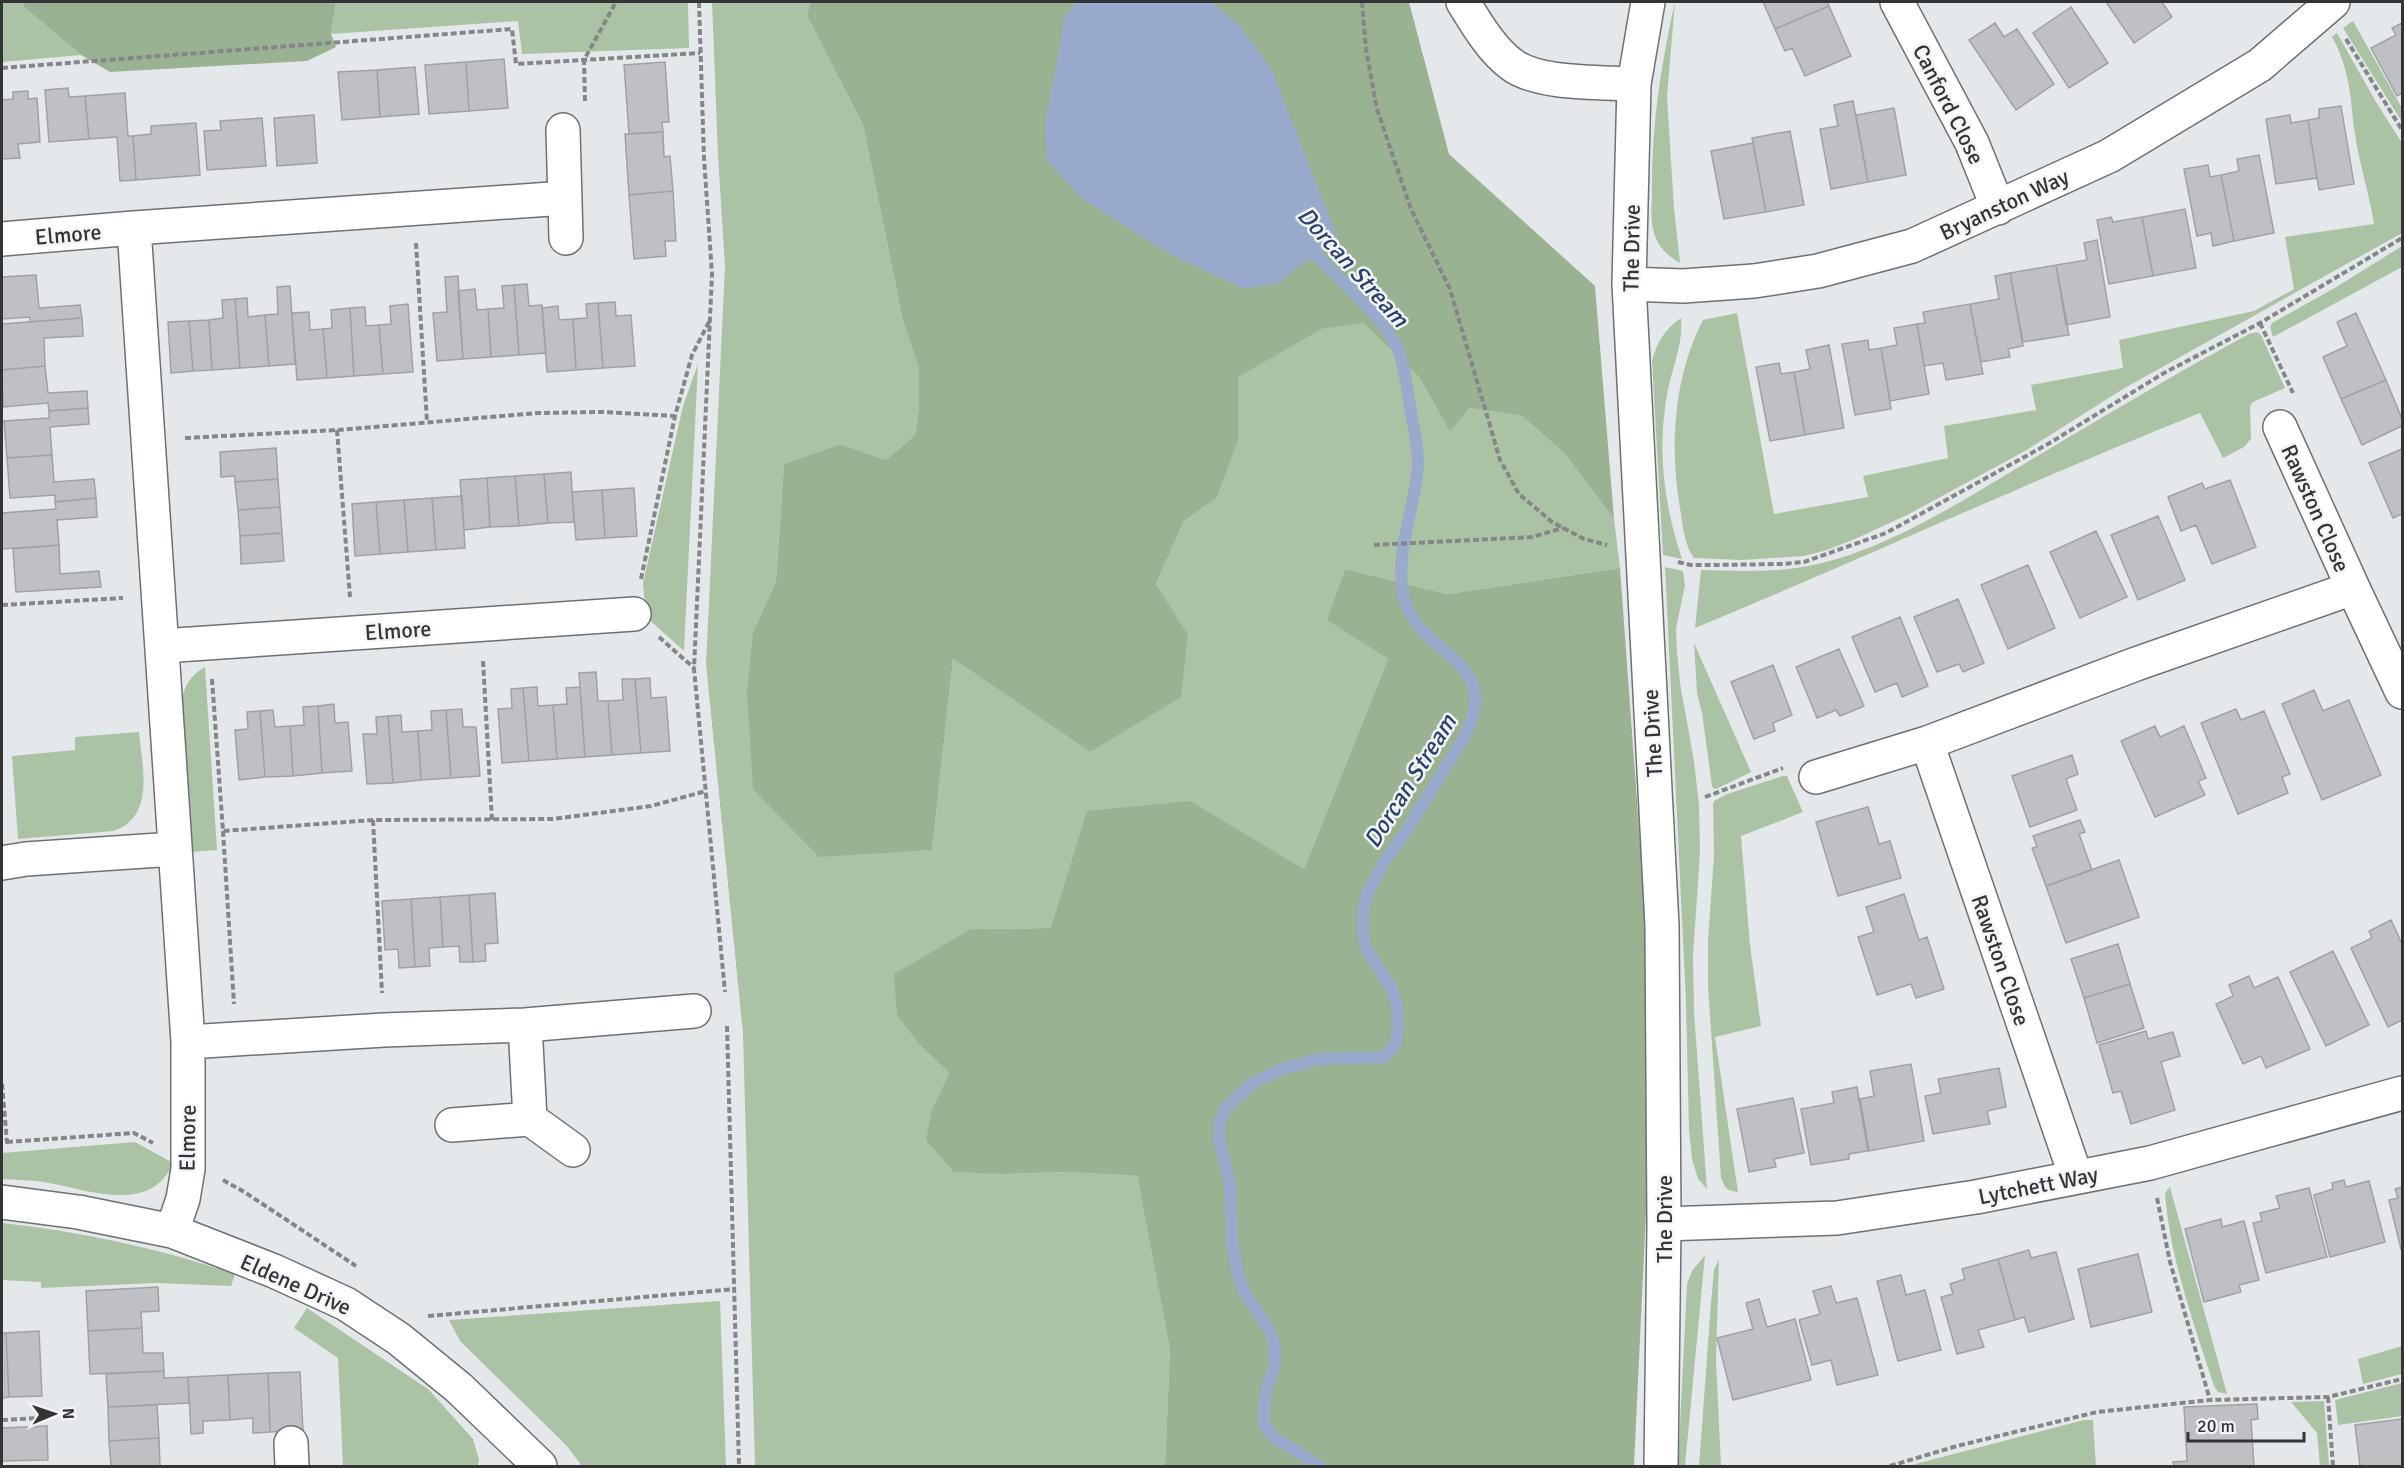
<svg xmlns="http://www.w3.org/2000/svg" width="2404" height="1468" viewBox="0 0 2404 1468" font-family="Signika,sans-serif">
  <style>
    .green { fill: #acc2a5 }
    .forest { fill: #9ab292 }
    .water { fill: #98abcc }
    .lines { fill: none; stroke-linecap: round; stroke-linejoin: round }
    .stream { stroke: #98abcc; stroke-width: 12 }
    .building { fill: #bec0c4; stroke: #9fa1a5; stroke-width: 1.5 }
    .minor-casing { stroke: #6e7073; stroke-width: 36 }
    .path { stroke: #848688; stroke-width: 4; stroke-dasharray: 6 3; stroke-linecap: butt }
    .minor { stroke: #fff; stroke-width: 33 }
    .labels { text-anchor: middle; stroke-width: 5; stroke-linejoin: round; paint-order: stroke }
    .street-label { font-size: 22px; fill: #333435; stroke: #f3f5f9 }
    .water-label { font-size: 24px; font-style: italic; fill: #28416d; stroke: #f3f5f9 }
  </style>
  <rect width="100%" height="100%" fill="#e5e8eb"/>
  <!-- green -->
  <path class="green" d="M2 2H22L24 7 81 55 2 62Z
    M336 2H688L689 48 522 54 518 21 331 34Z
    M712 2H810L807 16 863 125 903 321 919 369V407L915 435 886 460 840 444 784 464 776 581 753 632 932 850 953 659 1090 752 1187 635 1156 584 1184 521 1217 498 1238 441 1237 377 1322 329 1362 322 1419 377 1450 432 1470 408 1522 416 1565 454 1614 519 1620 568 1448 594 1345 569 1328 620 1388 659 1304 869 1190 802 1051 928 971 929 920 1045 949 1073 932 1109 1006 1174 1068 1172 1137 1176 1170 1350 1165 1466H755L743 1034 706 664 725 266 718 156Z
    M1675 2 1667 97 1674 208 1680 263C1668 256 1658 247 1654 233 1650 221 1652 205 1652 192 1651 128 1661 64 1675 2Z
    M2353 21 2402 108V122L2343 28Z
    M2337 33 2376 102 2402 143V233L2123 389 2025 451 1907 515 1855 539 1827 550 1804 556 1742 560 1694 558C1685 546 1683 529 1681 514 1669 450 1673 378 1703 320L1737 313 1774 514 1868 497 1863 476 1948 458 1944 426 2036 410 2031 385 2123 368 2119 340 2254 311 2294 289 2285 237 2374 224C2369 192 2358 160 2354 127 2350 93 2349 68 2332 37Z
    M2402 246V267L2273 337 2270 327 2272 323 2338 286Z
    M1681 318C1684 343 1671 370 1667 395 1657 451 1664 505 1682 559L1663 555 1652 361C1657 342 1665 329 1681 318Z
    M2257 332 2261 335 2285 388 2253 402 2250 406 2251 439 2244 447 2223 458 2200 413C2030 481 1864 558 1695 628L1701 570C1740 571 1780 573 1818 564 1894 546 1963 500 2029 461 2102 417 2175 374 2249 334Z
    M698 364 684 651 646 617 643 583 683 406Z
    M1665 567 1683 571 1685 585 1676 629 1677 651 1680 683 1694 761 1699 805 1700 852 1693 957 1694 1012 1707 1189 1698 1179 1692 1159 1689 1130 1686 1002Z
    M1694 643 1751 772 1716 789 1713 788 1712 786 1702 713 1697 693Z
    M205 667 217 850 192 852 182 699C185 684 191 675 205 667Z
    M139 732C142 766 156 817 113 831L18 839 12 756 75 750V737Z
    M1783 776H1787L1803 812 1741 836 1750 945 1761 1026 1715 1037 1738 1192C1727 1191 1725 1188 1721 1178L1708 986V941L1714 855 1713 805 1714 801 1727 794Z
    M135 1142 173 1163C151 1216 86 1189 44 1182 30 1180 15 1180 2 1179V1153Z
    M2170 1187 2227 1394 2218 1392 2214 1386C2194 1324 2170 1259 2165 1193Z
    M2 1223C81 1232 159 1248 235 1274L231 1286 156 1283 41 1288V1282L2 1280Z
    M1705 1255 1685 1466H1678L1687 1284 1692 1271Z
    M1719 1259 1716 1361 1721 1466H1699L1711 1303 1714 1270Z
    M720 1301 726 1466H582L566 1445 460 1341 449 1320Z
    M307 1308 428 1389 473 1439 479 1460 478 1466H343L338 1358 294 1328Z
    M2402 1346V1374L2363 1384 2358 1359Z
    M2402 1383V1416L2338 1425 2335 1400Z
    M2324 1401 2329 1466H2320L2317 1433 2291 1402Z
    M2084 1420H2093L2096 1466H1908Z"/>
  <!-- forest -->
  <path class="forest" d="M22 2H336L331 34 336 47 307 61 110 72 81 55 24 7Z
    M810 2H1409L1449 154 1595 286 1614 519 1565 454 1522 416 1470 408 1450 432 1419 377 1363 323 1322 329 1238 377V441L1217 498 1184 521 1156 584 1188 635 1181 697 1090 752 953 659 932 850 819 857 753 789 747 693 753 632 776 581 784 464 840 444 886 460 915 435 919 407V369L903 321 863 125 807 16Z
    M1620 568 1646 924V1211L1634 1466H1165L1170 1350 1137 1176 1068 1172 1006 1174 954 1172 926 1140 932 1109 949 1073 920 1045 897 1015 894 974 971 929 1051 928 1087 811 1190 801 1304 869 1388 659 1327 620 1345 569 1448 594Z"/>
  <!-- water -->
  <path class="water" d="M1077 2H1211L1239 25 1272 70 1338 239 1315 254 1278 283 1244 289 1170 254 1081 198 1047 160 1045 121 1061 41 1063 18Z"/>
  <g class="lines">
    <!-- stream -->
    <path class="stream" d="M1304 242C1333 275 1372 304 1395 343 1404 359 1408 395 1411 413 1415 433 1420 456 1417 476 1412 514 1396 555 1403 593 1413 657 1510 657 1462 741L1401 839 1384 862 1367 894 1363 913V935L1366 948 1392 989 1397 1006 1398 1026 1395 1046 1384 1057 1318 1059 1282 1069 1255 1082 1238 1096 1226 1108 1220 1120 1219 1140 1230 1184 1232 1242 1237 1270 1243 1290 1269 1329 1274 1344 1275 1366 1268 1384 1264 1403V1423L1272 1436 1320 1466"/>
  </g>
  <!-- building -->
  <path class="building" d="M1763 2H1827L1829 6 1775 29Z
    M2106 2H2162L2172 17 2134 43Z
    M1829 6 1851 56 1805 76 1792 48 1785 51 1775 29Z
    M2071 7 2108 63 2069 88 2033 33Z
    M1995 23 2004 37 2017 29 2054 84 2016 110 1969 40Z
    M2402 23V93L2397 96 2371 48 2396 35 2392 28Z
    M504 59 508 108 469 111 466 62Z
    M466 62 469 111 429 114 425 65Z
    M665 62 669 122H662L663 132 629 134 624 65Z
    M415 67 419 114 380 117 377 70Z
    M377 70 380 117 342 120 338 72Z
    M68 88 69 97 85 96 89 139 49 142 45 90Z
    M28 91V99L37 98 40 142 18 144 20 158 2 159V100L13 99V92Z
    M125 93 128 136H133L136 180 120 181 117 137 89 139 85 96Z
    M1853 101 1868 182 1831 189 1820 129 1838 126 1834 105Z
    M2341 106 2354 184 2319 190 2308 120 2319 118V109Z
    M1894 108 1906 175 1868 182 1856 115Z
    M314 115 317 163 277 166 274 118Z
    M2290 115 2291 123 2308 120 2317 178 2276 184 2266 119Z
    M262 118 266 166 207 170 204 131 221 130 220 121Z
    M196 123 200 175 136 180 133 136 151 134V126Z
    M1790 131 1804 205 1766 212 1752 138Z
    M663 132 664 157 670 156 673 191 629 195 625 134Z
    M1753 143 1766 212 1724 219 1711 151Z
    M2259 155 2274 233 2234 241 2221 175 2239 171 2237 159Z
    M2208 165 2210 177 2221 175 2234 241 2213 246 2211 233 2197 236 2184 169Z
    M673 191 676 241H665L666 256 634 259 629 195Z
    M2185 209 2196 268 2153 276 2142 217Z
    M2111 217 2113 222 2142 217 2153 276 2109 284 2097 220Z
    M2097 240 2110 317 2066 325 2056 265 2087 260 2084 243Z
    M2056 265 2069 335 2023 342 2010 273Z
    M2010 273 2023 346 2008 349 2010 357 1981 362 1970 304 1999 299 1995 276Z
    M36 275 39 308 80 305 82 318 30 322V317L2 319V277Z
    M458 276 463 359 437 361 433 313 447 312 445 277Z
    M527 284 529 306 542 305 546 353 519 355 514 285Z
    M514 285 519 355 491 357 488 309 504 308 502 286Z
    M290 286 295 364 269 366 265 315 278 314 277 287Z
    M475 289 477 310 488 309 491 357 463 359 458 291Z
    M247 298 248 317 265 315 269 366 240 368 235 299Z
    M235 299 240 368 212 370 209 320 223 318 222 300Z
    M615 302 616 316 631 315 635 366 603 368 598 303Z
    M598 303 603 368 576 370 573 319 587 318 586 304Z
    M408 304 413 372 383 374 379 325 391 324 390 306Z
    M1970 304 1983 374 1946 380 1943 363 1924 366 1917 324 1925 323 1923 312Z
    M558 306 559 320 573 319 576 370 547 372 542 308Z
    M365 307 366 326 379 325 383 374 354 376 350 308Z
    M350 308 354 376 327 378 323 329 332 328 331 310Z
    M309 312 310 330 323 329 327 378 297 380 292 313Z
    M2356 313 2386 380 2341 399 2323 357 2347 346 2337 322Z
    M82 318 83 336 44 338 45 366 2 370V324Z
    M209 320 212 370 193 371 189 321Z
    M189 321 193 371 171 373 168 322Z
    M1917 324 1929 394 1890 401 1881 348 1897 345 1894 328Z
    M1868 340 1869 350 1881 348 1891 409 1855 415 1842 344Z
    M1829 345 1844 428 1805 435 1794 372 1810 369 1806 350Z
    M1779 363 1781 374 1794 372 1805 435 1770 441 1756 367Z
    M45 366 48 393 87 391 88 408 49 411 48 403 3 407 2 370Z
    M2386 380 2402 419V426L2362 445 2341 399Z
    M88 408 89 424 50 427 52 455 7 458 4 421 49 418V411Z
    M276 448 278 479 235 482V476L221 477 220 452Z
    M2402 449V514L2393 518 2369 463Z
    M52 455 54 482 94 479 96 498 55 502V495L10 498 7 458Z
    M571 472 574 522 548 523 544 474Z
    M544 474 548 523 519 526 515 476Z
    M515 476 519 526 490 527 487 478Z
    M487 478 490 527 464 530 460 480Z
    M278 479 280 507 238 510 235 482Z
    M2230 480 2256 547 2212 564 2196 525 2181 531 2168 497 2202 483 2205 489Z
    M634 488 637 536 605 538 602 490Z
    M602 490 605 538 576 540 572 492Z
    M462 496 465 548 436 550 432 498Z
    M96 498 97 517 57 520 59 545 2 549V513L56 509 55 502Z
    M432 498 436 550 408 552 404 500Z
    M404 500 408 552 380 554 376 502Z
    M376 502 380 554 355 556 352 504Z
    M280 507 282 533 240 536 238 510Z
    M2158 516 2185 580 2138 600 2111 535Z
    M2096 531 2127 597 2080 618 2050 552Z
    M282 533 284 561 241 564 240 536Z
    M59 545 60 574 99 571 101 587 16 592 13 549Z
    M2028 565 2055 628 2008 649 1981 585Z
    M1958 599 1984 663 1963 672 1959 664 1937 672 1914 617Z
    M1900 617 1928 686 1902 697 1897 683 1875 692 1852 637Z
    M1839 649 1864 706 1840 716 1836 710 1817 718 1796 667Z
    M1773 665 1792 715 1773 723 1775 731 1754 739 1731 682Z
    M596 672 598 701H608L612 755 585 757 579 673Z
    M650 678 651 698 666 697 670 751 641 753 635 679Z
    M622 679H635L641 753 612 755 608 701 623 700Z
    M537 687 538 706 553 705 557 759 529 761 523 688Z
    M580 687 585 757 557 759 553 705 567 704 566 688Z
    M523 688 529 761 502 763 498 709 512 708 511 689Z
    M2314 690 2323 711 2349 700 2381 775 2322 800 2282 704Z
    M334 704 335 723 348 722 352 771 322 773 318 706Z
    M318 706 322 773 293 776 290 726 304 725 303 707Z
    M462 709 463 727H476L480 776 451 778 446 710Z
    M2236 709 2241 720 2264 711 2290 774 2282 777 2288 793 2238 814 2201 723Z
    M273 710 275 727 290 726 293 776 265 777 260 711Z
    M446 710 451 778 421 780 418 731 432 730 431 711Z
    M260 711 265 777 239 780 235 730 248 729 247 712Z
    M401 715 402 732 418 731 421 780 393 783 388 716Z
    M388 716 393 783 367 784 363 734H377L376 717Z
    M2155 726 2160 737 2184 726 2206 778 2198 781 2205 795 2155 817 2121 741Z
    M2072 755 2078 774 2066 779 2077 810 2030 827 2012 776Z
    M1868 807 1879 844 1890 841 1901 878 1838 896 1816 822Z
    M2080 820 2085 832 2079 834 2092 870 2046 886 2032 848 2037 847 2033 836Z
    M2119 860 2139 917 2066 943 2046 886Z
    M495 893 498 943 485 944 486 961 473 962 469 895Z
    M1904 894 1919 940 1927 937 1944 989 1916 998 1911 984 1877 995 1858 937 1874 932 1866 907Z
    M469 895 473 962H460L459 946 443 947 440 897Z
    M440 897 443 947 429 948 430 966 415 967 411 899Z
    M411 899 415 967 399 968 398 949 385 950 382 901Z
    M2391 920 2402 944V1020L2388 1027 2351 948 2372 938 2369 931Z
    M2118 944 2130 984 2084 998 2071 959Z
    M2333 951 2369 1025 2326 1046 2290 972Z
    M2249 976 2254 988 2278 977 2310 1049 2266 1068 2261 1056 2243 1064 2216 1004 2233 996 2229 985Z
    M2130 984 2144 1028 2097 1043 2084 998Z
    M2146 1031 2148 1039 2173 1032 2180 1056 2161 1062 2175 1110 2131 1124 2121 1091 2113 1093 2099 1045Z
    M1911 1064 1924 1141 1869 1151 1860 1099 1874 1096 1870 1071Z
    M1999 1068 2006 1107 1987 1111 1990 1124 1933 1134 1925 1096 1941 1093 1938 1079Z
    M1857 1087 1868 1151 1849 1154V1159L1811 1165 1801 1109 1834 1103 1832 1092Z
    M1793 1098 1804 1153 1774 1159 1776 1167 1749 1172 1737 1109Z
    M2344 1180 2346 1187 2369 1181 2385 1242 2330 1257 2314 1195 2333 1189 2332 1183Z
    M2402 1187V1249H2401L2389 1200 2398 1198 2395 1189Z
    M2309 1188 2327 1257 2266 1273 2253 1223 2262 1221 2260 1213 2280 1208 2276 1196Z
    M2221 1219 2222 1227 2244 1221 2259 1280 2239 1285 2241 1292 2204 1302 2185 1229Z
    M2029 1250 2031 1258 2056 1252 2074 1319 2029 1332 2024 1317 2015 1320 1998 1259Z
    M2138 1254 2152 1312 2091 1327 2078 1269Z
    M1998 1259 2015 1320 1978 1330 1984 1347 1957 1354 1941 1297 1953 1294 1950 1284 1965 1279 1962 1269Z
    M1901 1275 1906 1295 1925 1290 1941 1350 1898 1361 1877 1281Z
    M1831 1286 1836 1303 1857 1298 1878 1375 1837 1385 1831 1360 1812 1365 1799 1320 1820 1314 1813 1291Z
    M158 1287 159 1311 141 1312 142 1328 88 1331 86 1291Z
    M1759 1299 1767 1327 1795 1319 1811 1380 1733 1400 1717 1338 1753 1329 1746 1303Z
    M142 1328 143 1353H163L164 1371 90 1374 88 1331Z
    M39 1331 42 1396 9 1397 6 1333Z
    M2 1333H6L9 1397 2 1398Z
    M164 1371V1378L188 1377 189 1403 108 1407 106 1374Z
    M300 1372 303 1430 270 1432 268 1373Z
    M268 1373 270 1432 253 1433V1418L230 1420 228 1375Z
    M228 1375 230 1420 203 1421V1433L191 1434 188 1377Z
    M2257 1404 2258 1419 2251 1420 2254 1466H2174L2173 1462 2187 1461 2184 1407Z
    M157 1405 159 1438 109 1441 108 1407Z
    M2402 1419V1466H2360L2355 1425Z
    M47 1426 48 1460 2 1461V1428Z
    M159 1438 160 1466H111L109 1441Z"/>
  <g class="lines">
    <!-- minor casing -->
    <g class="minor-casing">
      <path id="minor" d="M1463 2C1476 23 1491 49 1511 64 1538 85 1601 82 1634 84
        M1648 2 1634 84 1629 284 1662 926 1664 1224 1661 1466
        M1897 2 1972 143 1998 208
        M563 130 566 238
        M134 228 188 1042V1169L183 1199 172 1231
        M2 239 134 228 565 198
        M1629 284 1683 286 1754 281 1818 271 1912 246 2109 156 2260 65 2333 2
        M2280 427 2353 588 2402 692
        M162 646 634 614
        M1927 743 2076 1177
        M1816 777 1927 743 2136 664 2353 588
        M2 863 26 859 174 849
        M525 1025 530 1119
        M188 1042 384 1030 525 1025 694 1011
        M452 1125 530 1119 573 1150
        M2 1202 78 1212 172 1231 274 1271 346 1304 399 1339 459 1388 540 1466
        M1664 1224 1837 1218 1976 1197 2150 1163 2402 1093
        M291 1443 292 1466"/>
    </g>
    <!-- path -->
    <path class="path" d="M699 2 704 158 712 274 694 669 725 992
      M1362 2 1366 49 1377 109 1411 209 1450 289 1500 460 1519 494 1552 522 1584 539 1607 545
      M2346 39 2402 130
      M2 68 512 29 516 64 700 53
      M585 101 584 60 616 2
      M416 243 427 422
      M2260 323 2293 393
      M337 430 350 597
      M185 438 337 430 539 413 603 412 675 416
      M1374 545 1532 537 1563 528
      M1678 562 1691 565H1714L1782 564 1804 562 1886 533 2048 444 2164 373 2260 323 2402 238
      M641 579 675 416 692 355 710 320
      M2 605 123 598
      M659 637 694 668
      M483 661 492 820
      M212 679 223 831 373 820 553 819 651 806 706 791
      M1705 797 1783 768
      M373 820 382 993
      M223 831 234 1004
      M727 1026 739 1466
      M2 1084 7 1142 2 1143
      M7 1142 134 1133 153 1143
      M223 1180 246 1193 356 1266
      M2157 1198 2170 1262 2210 1400
      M428 1316 735 1289
      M2328 1397 2333 1466
      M2 1420 41 1418
      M1890 1466 1957 1446 2097 1412 2210 1400 2328 1397 2402 1379"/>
    <!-- minor -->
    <use href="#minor" class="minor"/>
  </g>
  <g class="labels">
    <!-- street labels -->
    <g class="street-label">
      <text transform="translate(1949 104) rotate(63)" y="8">Canford Close</text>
      <text transform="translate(2004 204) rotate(-25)" y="8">Bryanston Way</text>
      <text transform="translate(68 234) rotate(-5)" y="8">Elmore</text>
      <text transform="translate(1631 248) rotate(-89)" y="8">The Drive</text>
      <text transform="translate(2316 508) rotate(66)" y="8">Rawston Close</text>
      <text transform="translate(398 630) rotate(-4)" y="8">Elmore</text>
      <text transform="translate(1652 733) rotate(-93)" y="8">The Drive</text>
      <text transform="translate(2001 960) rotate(71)" y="8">Rawston Close</text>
      <text transform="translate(187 1138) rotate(-89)" y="8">Elmore</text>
      <text transform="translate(2038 1185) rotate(-11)" y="8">Lytchett Way</text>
      <text transform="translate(1664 1219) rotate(-90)" y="8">The Drive</text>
      <text transform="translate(296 1284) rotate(24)" y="8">Eldene Drive</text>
    </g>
    <!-- water labels -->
    <g class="water-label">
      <text transform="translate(1353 267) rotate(48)" y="8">Dorcan Stream</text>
      <text transform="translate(1410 781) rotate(-58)" y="8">Dorcan Stream</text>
    </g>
  </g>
  <!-- border -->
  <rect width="2404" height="1468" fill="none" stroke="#333435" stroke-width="6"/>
  <!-- north arrow -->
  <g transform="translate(54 1414) rotate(88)" stroke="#f3f5f9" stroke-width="4.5" paint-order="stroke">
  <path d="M0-4.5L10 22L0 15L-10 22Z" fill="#333435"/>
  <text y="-9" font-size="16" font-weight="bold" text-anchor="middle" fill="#333435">N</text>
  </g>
  <!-- scale -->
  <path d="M2188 1432v9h116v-9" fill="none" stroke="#333435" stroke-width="3"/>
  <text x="2197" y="1432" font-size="18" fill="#333435" stroke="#f3f5f9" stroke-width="4.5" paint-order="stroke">20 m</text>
</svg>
